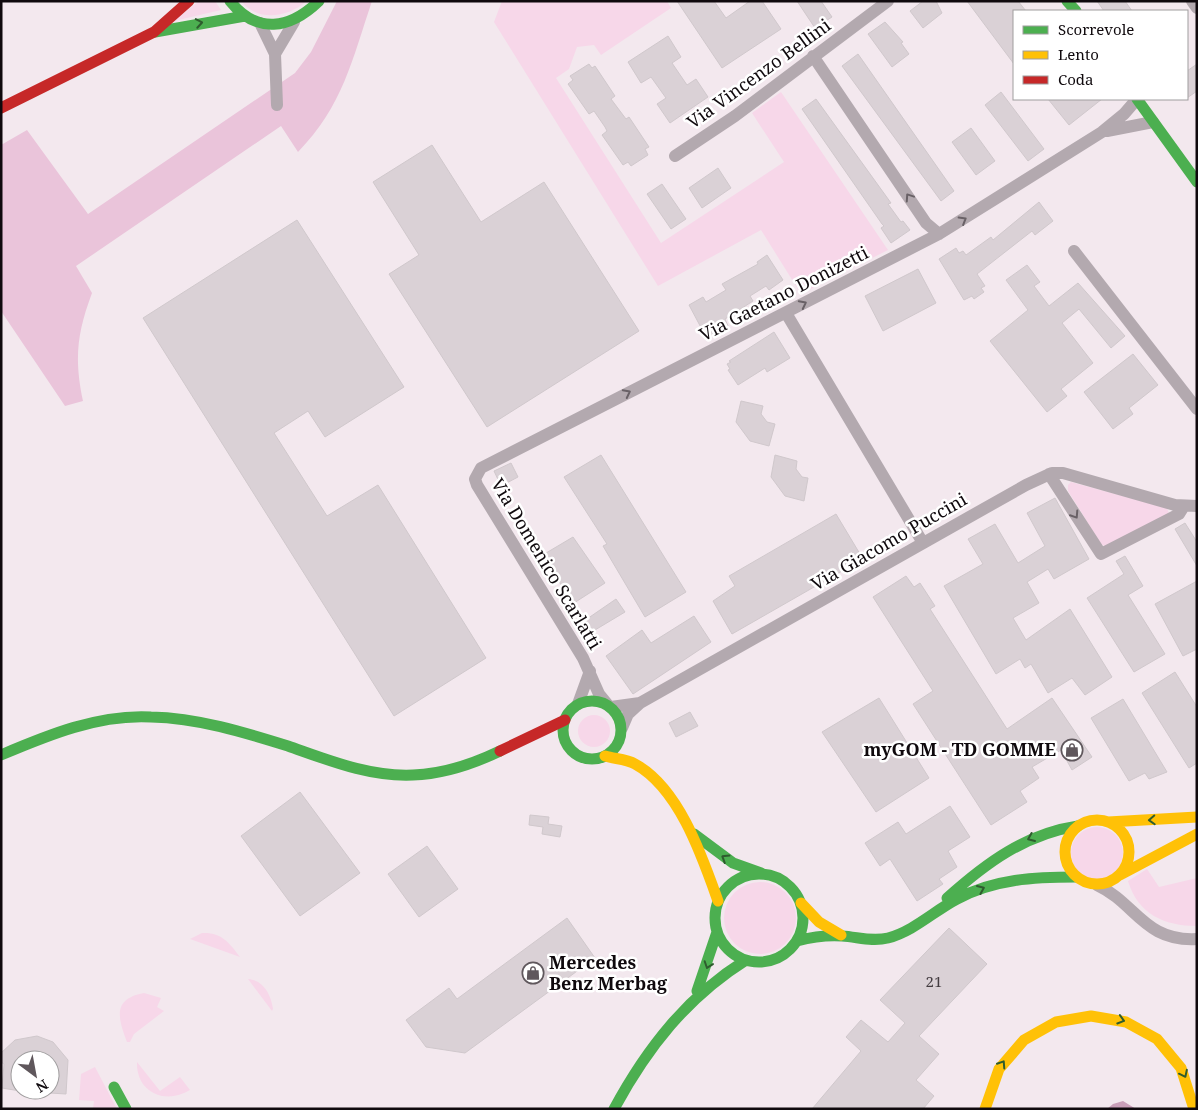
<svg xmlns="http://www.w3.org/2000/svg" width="1198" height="1110" viewBox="0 0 1198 1110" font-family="'Noto Serif',serif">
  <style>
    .green { fill: #f7d7e9 }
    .forest { fill: #eac4da }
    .water { fill: #ca9fb9 }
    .building { fill: #dad1d6; stroke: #d0c8cc }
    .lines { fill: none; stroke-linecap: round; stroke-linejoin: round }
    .street { stroke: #b3a9af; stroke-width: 12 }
    .fast { stroke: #4caf50; stroke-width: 11 }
    .slow { stroke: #ffc107; stroke-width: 11 }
    .jam { stroke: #c62828; stroke-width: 11 }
    .oneway { stroke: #2e5c2e }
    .oneway2 { stroke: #696166 }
    .labels { text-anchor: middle; stroke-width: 5; stroke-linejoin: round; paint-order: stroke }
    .number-label { font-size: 15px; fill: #433c40 }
    .street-label { font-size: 18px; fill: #0f090d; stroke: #fff }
    .poi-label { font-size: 18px; font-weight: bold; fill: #0f090d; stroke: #fff; text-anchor: end }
  </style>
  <rect width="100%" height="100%" fill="#f3e8ee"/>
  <!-- green -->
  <path class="green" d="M199 1H215L221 10 174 21Z
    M241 1H307C288 17 259 23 241 1Z
    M502 1H667L671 8 601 55 594 45 577 47 569 69 556 78 661 243 784 162 752 113 781 92 888 250 801 294 761 230 658 286 494 22Z
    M1071 482 1167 508 1169 514 1106 547 1101 544 1068 491V485Z
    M578 731a16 16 0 1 1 32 0a16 16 0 1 1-32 0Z
    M1071 853a26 26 0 1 1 52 0a26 26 0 1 1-52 0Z
    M1147 869 1159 887 1197 878V926C1164 926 1138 914 1128 881Z
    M724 918a36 36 0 1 1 72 0a36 36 0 1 1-72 0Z
    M202 933C221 932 229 942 240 957L190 939Z
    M248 979C264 980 271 995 273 1009L272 1011Z
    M144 993 161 998 157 1007 164 1011 134 1034 130 1042H127C118 1018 112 999 144 993Z
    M137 1062 160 1091 180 1077 190 1090C166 1105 136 1093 137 1062Z
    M95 1067 117 1109H93L94 1101 79 1100 81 1074Z"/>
  <!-- forest -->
  <path class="forest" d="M337 1H372C352 60 343 106 298 152L281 126 76 266 92 293C77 333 74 359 83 401L65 406 1 311V145L27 130 88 214 295 73 311 52Z"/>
  <!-- water -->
  <path class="water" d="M1123 1101 1136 1109H1107L1113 1104Z"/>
  <!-- building -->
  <path class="building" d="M677 1H714L726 18 750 1H762L781 29 722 68Z
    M797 1H821L832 17 815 28Z
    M923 1H936L942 13 923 28 910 11Z
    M967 1H1018L1026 11H1014V64Z
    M1097 1H1125L1132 11H1104Z
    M885 22 903 42 901 43 909 54 892 67 868 34Z
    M668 36 681 57 672 63 687 85 696 79 708 97 670 123 657 104 666 98 651 77 641 83 628 62Z
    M858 54 954 191 941 201 842 66Z
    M589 64 592 68 595 66 615 96 611 99 626 119 629 117 649 147 645 149 648 155 631 166 628 162 623 165 602 135 607 131 605 127 594 111 589 114 568 84 573 80 570 76Z
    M1197 64V91L1187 98V71Z
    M1001 92 1044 149 1028 161 985 105Z
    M816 99 891 203 888 204 901 222 903 221 910 230 891 243 881 228 884 226 882 224 802 109Z
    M1048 99H1102L1069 125Z
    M971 128 995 161 976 175 952 142Z
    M432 145 481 222 544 182 639 331 487 427 389 274 419 255 373 182Z
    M718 168 731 188 702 208 689 188Z
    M662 184 686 219 671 229 647 194Z
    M1039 202 1053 221 1035 235 1032 231 977 274 985 286 981 288 984 292 974 299 972 296 964 300 939 259 956 248 959 253 963 251 966 255 991 237 993 240Z
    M297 220 404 387 325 437 308 411 274 433 327 516 378 485 486 658 394 716 143 318Z
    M767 255 783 280 769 290 766 286 750 296 753 301 725 319 728 326 706 337 689 305 703 297 706 302 726 290 722 284 758 264 757 262Z
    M1027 265 1040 282 1034 286 1049 306 1078 283 1125 336 1111 348 1079 309 1062 323 1093 363 1061 389 1067 396 1047 412 990 341 1028 310 1006 280Z
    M918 269 936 303 883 331 865 296Z
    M774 332 790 358 767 372 765 368 738 385 728 370 730 369 727 364 731 362 729 361Z
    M1133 354 1158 385 1129 408 1133 414 1113 429 1084 392Z
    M741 401 763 406 761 414 767 422 775 424 769 446 750 441 736 422Z
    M601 455 686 592 645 617 603 546 607 544 564 477Z
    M775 455 797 461 796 469 802 477 808 478 804 501 785 496 771 477Z
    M511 463 518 477 501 486 494 471Z
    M1055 498 1089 559 1054 579 1048 569 1027 582 1039 603 1013 618 1026 640 1070 609 1112 677 1085 695 1072 678 1048 693 1031 664 1025 668 1020 659 996 674 944 586 983 564 968 539 995 524 1018 563 1045 546 1027 513Z
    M836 514 863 559 732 634 713 601 735 586 729 576Z
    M1185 523 1197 542V566L1175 529Z
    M573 537 605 583 574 603 541 556Z
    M1125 556 1143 586 1128 595 1165 654 1134 672 1087 598 1124 574 1116 561Z
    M906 576 914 587 920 583 935 606 930 609 1007 729 1052 698 1092 757 1072 770 1061 750 1032 767 1039 778 1020 791 1027 802 991 825 913 704 933 691 873 597Z
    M1197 581V649L1183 656 1155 604Z
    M616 599 625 612 590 633 584 621Z
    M694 616 711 642 633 694 606 656 642 630 651 643Z
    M1175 672 1197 707V763L1189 768 1142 693Z
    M879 698 929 778 876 812 822 732Z
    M1123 699 1167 772 1149 779 1145 773 1129 781 1091 718Z
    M690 712 698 726 676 737 669 723Z
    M300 792 360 873 300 916 241 836Z
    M950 806 970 837 948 851 957 867 939 879 943 884 917 901 890 859 880 866 865 843 898 822 906 834Z
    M530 815 549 817 548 824 562 826 560 837 542 834 543 827 529 825Z
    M427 846 458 889 419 917 388 874Z
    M567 918 595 958 465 1053 426 1047 406 1020 449 988 457 999Z
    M949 928 987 964 919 1036 939 1054 916 1080 934 1096 923 1109H812L861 1051 846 1037 861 1020 888 1042 905 1023 880 1000Z
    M37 1036 53 1042 68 1060 66 1094 50 1093V1060H20V1091L2 1088 4 1064 1 1062V1053L15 1040Z"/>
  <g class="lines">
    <!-- street -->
    <path class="street" d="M1192 1 1197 8
      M260 23 275 54 277 105
      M275 54 294 22
      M813 56 926 223 939 234
      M1107 131 1153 122
      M675 156 735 116 888 1
      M1074 251 1197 409
      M786 313 923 543
      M1049 474 1101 554 1179 514 1184 506
      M578 704 590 671
      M608 705 599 694 583 658 477 485 475 479 481 468 939 234 1102 132 1124 114 1137 99
      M611 707 640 703 1026 485 1052 473H1063L1175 505 1197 506
      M622 728 628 714 640 703
      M1097 885C1136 903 1144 942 1197 939"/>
    <!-- fast -->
    <path class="fast" d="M230 1C257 35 290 29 319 1
      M1067 1 1076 11
      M155 32 245 16
      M1137 99 1197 182
      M563 730a29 29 0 1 1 58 0a29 29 0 1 1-58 0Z
      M1 755C48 735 99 714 151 717 198 718 243 732 288 746 328 760 369 777 413 775 443 774 473 764 500 751
      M694 834 733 863 761 873
      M715 918a44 44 0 1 1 88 0a44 44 0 1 1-88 0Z
      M947 898C986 863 1025 834 1078 826
      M797 941C812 937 827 935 842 936 858 937 872 942 888 938 914 931 934 911 957 899 994 879 1035 877 1076 877
      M697 991 717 932
      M114 1087 126 1109
      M614 1109C647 1048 687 997 746 960"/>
    <!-- slow -->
    <path class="slow" d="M605 756C615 759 626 759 635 764 679 788 702 856 718 901
      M1065 852a32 32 0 1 1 64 0a32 32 0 1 1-64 0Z
      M1108 822 1197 817
      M1120 875 1197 834
      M801 903 819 922 841 935
      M985 1109 999 1069 1024 1040 1056 1022 1091 1016 1126 1022 1157 1039 1181 1068 1194 1109"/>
    <!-- jam -->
    <path class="jam" d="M1 108 154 32 189 1
      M500 751 565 720"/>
  </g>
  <!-- one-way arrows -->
  <defs><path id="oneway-chevron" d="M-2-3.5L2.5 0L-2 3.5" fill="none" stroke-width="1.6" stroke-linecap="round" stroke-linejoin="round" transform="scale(1.25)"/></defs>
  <g class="oneway">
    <use href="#oneway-chevron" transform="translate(199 23) rotate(-10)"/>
    <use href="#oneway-chevron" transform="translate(1152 820) rotate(177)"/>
    <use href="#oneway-chevron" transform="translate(1031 838) rotate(157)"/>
    <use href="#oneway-chevron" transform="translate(725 858) rotate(-148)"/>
    <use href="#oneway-chevron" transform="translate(981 889) rotate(-23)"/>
    <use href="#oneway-chevron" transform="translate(708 965) rotate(109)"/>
    <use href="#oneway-chevron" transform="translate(1121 1020) rotate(17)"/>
    <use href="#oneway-chevron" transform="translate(1002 1064) rotate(-57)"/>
    <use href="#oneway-chevron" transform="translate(1184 1074) rotate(64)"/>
  </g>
  <g class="oneway2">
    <use href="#oneway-chevron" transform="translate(909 197) rotate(-124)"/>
    <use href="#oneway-chevron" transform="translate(963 220) rotate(-31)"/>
    <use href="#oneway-chevron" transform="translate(803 304) rotate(-27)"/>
    <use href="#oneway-chevron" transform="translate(627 393) rotate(-27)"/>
    <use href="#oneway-chevron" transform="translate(1075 515) rotate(57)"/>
  </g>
  <!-- icons -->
  <defs>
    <g id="shop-ring" transform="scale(1.125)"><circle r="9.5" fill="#fff" stroke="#5f575c" stroke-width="1.5"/><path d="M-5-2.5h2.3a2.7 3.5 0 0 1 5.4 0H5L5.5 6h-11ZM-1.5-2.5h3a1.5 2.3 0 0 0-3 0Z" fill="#5f575c"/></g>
  </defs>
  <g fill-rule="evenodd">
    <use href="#shop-ring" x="1072" y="750"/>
    <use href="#shop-ring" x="533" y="973"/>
  </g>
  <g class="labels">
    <!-- number labels -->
    <g class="number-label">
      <text x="934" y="987">21</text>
    </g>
    <!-- street labels -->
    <g class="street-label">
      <text transform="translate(759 74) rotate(-36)" y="6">Via Vincenzo Bellini</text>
      <text transform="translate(784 294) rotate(-27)" y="6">Via Gaetano Donizetti</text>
      <text transform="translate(889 542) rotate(-30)" y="6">Via Giacomo Puccini</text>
      <text transform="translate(546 564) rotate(59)" y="6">Via Domenico Scarlatti</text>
    </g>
    <!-- poi labels -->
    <g class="poi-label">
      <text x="1056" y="756">myGOM - TD GOMME</text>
      <text x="549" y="969" text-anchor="start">Mercedes<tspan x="549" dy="21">Benz Merbag</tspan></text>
    </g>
  </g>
  <!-- border -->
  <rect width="1198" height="1110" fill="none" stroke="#0f090d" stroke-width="5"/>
  <!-- legend -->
  <rect x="1013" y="10" width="175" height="90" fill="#ffffff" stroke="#9f9d9e"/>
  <rect x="1023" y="26" width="25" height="8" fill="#4caf50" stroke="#9f9d9e"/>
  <text x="1058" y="35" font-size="15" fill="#0f090d">Scorrevole</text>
  <rect x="1023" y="51" width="25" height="8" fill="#ffc107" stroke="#9f9d9e"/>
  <text x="1058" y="60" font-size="15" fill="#0f090d">Lento</text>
  <rect x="1023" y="76" width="25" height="8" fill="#c62828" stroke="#9f9d9e"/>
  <text x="1058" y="85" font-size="15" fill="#0f090d">Coda</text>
  <!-- north arrow -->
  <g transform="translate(35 1075) rotate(148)"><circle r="24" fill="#ffffff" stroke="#9f9d9e"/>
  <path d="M0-4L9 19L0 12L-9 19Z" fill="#5f575c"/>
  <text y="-8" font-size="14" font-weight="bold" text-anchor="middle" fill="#0f090d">N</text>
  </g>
</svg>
